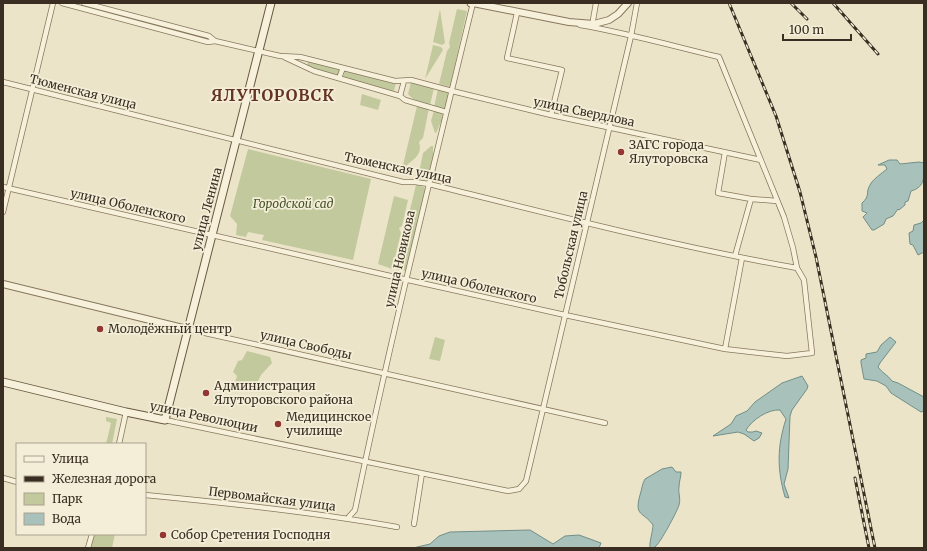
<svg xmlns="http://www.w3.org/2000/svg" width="927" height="551" viewBox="0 0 927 551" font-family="Merriweather,serif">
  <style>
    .green { fill: #c2ca9d }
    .water { fill: #a9c1bb; stroke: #708f89 }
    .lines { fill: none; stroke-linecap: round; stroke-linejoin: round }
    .minor-casing { stroke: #87775e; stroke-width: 6 }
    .tertiary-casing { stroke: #87775e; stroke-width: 8 }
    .secondary-casing { stroke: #695841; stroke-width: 9 }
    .minor { stroke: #f7f1db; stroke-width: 4.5 }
    .tertiary { stroke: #f7f1db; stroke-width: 6 }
    .secondary { stroke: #f7f1db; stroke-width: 7 }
    .rail-casing { stroke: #392e21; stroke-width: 3 }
    .rail { stroke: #f4eed8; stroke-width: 1.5; stroke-dasharray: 4.5; stroke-linecap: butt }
    .poi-dot { fill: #933732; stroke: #f4eed8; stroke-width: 1.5 }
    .labels { text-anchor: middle; stroke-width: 3.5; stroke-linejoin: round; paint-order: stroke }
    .street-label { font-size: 12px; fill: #392e21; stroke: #f4eed8 }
    .poi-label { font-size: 12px; fill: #392e21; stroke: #f4eed8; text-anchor: start }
    .park-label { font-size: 12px; font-style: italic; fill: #465429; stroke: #f4eed8 }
    .district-label { font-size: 16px; font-weight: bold; letter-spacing: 1px; fill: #633423; stroke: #f4eed8 }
  </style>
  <rect width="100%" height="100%" fill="#ece4c8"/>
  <!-- green -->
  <path class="green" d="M440 9 445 43 442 45 433 42Z
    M457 9 467 11 450 87 439 84 447 51 450 47 449 43Z
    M433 45 441 47 443 50 425 79Z
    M308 61 340 68 338 76 307 66Z
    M345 70 396 83 394 91 343 78Z
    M411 82 434 88 430 105C422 103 414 101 408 94Z
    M438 89 449 92 445 108 442 109 434 107Z
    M362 94 381 100 378 110 360 105Z
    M417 106 429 108 423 138 419 142C423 154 414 159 406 166L403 165Z
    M434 110 443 112 442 120 436 133H435L431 121Z
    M431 146H433V157L427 180 418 178 423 153Z
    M248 149 371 179 353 260 262 240 264 235 248 232 246 237 236 235 237 224 230 216Z
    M416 185 424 187 425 189 406 271 396 269 404 234 407 232 408 229 406 226Z
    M394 196 408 200 402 226 399 228 401 233 392 269 378 264Z
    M435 337 445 340 440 361 429 359Z
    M247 351 270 357 272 363 261 375 253 391 234 385 237 376 233 372 238 361 242 360Z
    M106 417 117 419 112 444H106L111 423 106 421Z
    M94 534H115L112 548H91Z"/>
  <!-- water -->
  <path class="water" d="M889 160H897L900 164 919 162 924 163C924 175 926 187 911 191L908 201 905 202V205L899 210 898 209 893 216 886 219 884 224 874 230H872L863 217 867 213 862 211V203C871 195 865 193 870 185 872 180 882 173 887 169L885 165H878Z
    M924 220V252L918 255 913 245 910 244 909 233 913 231 914 225 921 223Z
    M890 337 896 342 880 363 878 367C882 373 888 375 892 381L898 383 924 397V411L921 412 891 393 886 386 877 381 864 379 861 363V360L866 358V354L877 352 881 345Z
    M802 376 808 386 807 389 792 410 790 416 788 469 784 484 789 498 785 497C777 469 777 447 786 419L780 410C768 409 752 420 746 430L748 432H753L756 431 762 433 759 438 754 441 744 434 738 432 713 436 731 424 736 416 747 411 755 402 782 383Z
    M672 467 676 472H681C681 478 679 481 679 487 678 493 681 499 679 505 677 512 660 543 656 546 653 548 653 548 650 548 649 543 653 531 653 525 643 511 634 517 640 495 642 489 642 484 645 479L662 469Z
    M530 530 553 544 565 536 579 535 601 543 599 548H413L430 544 439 536 450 532Z"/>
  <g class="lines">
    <!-- minor casing -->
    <g class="minor-casing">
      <path id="minor" d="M62 3 208 42 215 41
        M84 3 209 36 215 41 280 56 300 57 395 81 411 80 452 91 551 115 761 160
        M517 13 507 58 562 70 551 115
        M593 20 596 3
        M284 57 314 71 400 96 405 100 446 112
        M339 78 343 68
        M3 82 403 182H415L429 184C551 214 673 246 797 268
        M400 96 404 81
        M725 152 718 193 751 199 777 201
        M3 187 399 278 565 315 725 349 787 356 812 353 804 280 797 268 793 248 784 217 719 57C673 46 627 33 580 25
        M3 212 53 3
        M735 256 751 199
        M187 329 605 423
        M725 349 742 258
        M165 420 508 491 519 489 526 481 631 36 637 3
        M119 444 126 412
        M3 478 17 482
        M145 495C229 503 314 512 397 527
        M348 518 355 510C390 340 432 172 473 3
        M414 524 422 473
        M88 548 92 534"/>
    </g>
    <!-- tertiary casing -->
    <g class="tertiary-casing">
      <path id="tertiary" d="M473 3 569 22 594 24 609 20 618 14 628 3
        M3 284 187 329"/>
    </g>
    <!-- secondary casing -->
    <g class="secondary-casing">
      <path id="secondary" d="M471 3H473
        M3 382 126 412 165 420 271 3"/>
    </g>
    <!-- minor -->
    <use href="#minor" class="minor"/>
    <!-- tertiary -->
    <use href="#tertiary" class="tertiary"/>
    <!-- secondary -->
    <use href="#secondary" class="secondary"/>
    <!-- rail casing -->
    <g class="rail-casing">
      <path id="rail" d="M729 3 776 116 800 192 816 257 875 548
        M791 3 807 19
        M833 3 878 54
        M855 478 869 548"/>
    </g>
    <!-- rail -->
    <use href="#rail" class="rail"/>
  </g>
  <!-- markers -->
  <g class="poi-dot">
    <circle cx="621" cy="152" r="4"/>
    <circle cx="100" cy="329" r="4"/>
    <circle cx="206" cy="393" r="4"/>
    <circle cx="278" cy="424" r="4"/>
    <circle cx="163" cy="535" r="4"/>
  </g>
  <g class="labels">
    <!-- street labels -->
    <g class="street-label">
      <text transform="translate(83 92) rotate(14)" y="4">Тюменская улица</text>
      <text transform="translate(584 112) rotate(12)" y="4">улица Свердлова</text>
      <text transform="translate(398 168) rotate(12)" y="4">Тюменская улица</text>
      <text transform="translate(128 206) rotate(13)" y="4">улица Оболенского</text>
      <text transform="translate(207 209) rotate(-75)" y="4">улица Ленина</text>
      <text transform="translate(571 245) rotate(-77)" y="4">Тобольская улица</text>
      <text transform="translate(400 259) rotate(-77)" y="4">улица Новикова</text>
      <text transform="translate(479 286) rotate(13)" y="4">улица Оболенского</text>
      <text transform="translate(306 345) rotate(13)" y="4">улица Свободы</text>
      <text transform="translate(204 417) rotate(12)" y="4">улица Революции</text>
      <text transform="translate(272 499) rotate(7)" y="4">Первомайская улица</text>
    </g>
    <!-- poi labels -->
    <g class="poi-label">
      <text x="629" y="149">ЗАГС города<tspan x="629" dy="14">Ялуторовска</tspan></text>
      <text x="108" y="333">Молодёжный центр</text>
      <text x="214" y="390">Администрация<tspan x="214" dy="14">Ялуторовского района</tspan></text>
      <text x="286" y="421">Медицинское<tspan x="286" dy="14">училище</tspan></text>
      <text x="171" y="539">Собор Сретения Господня</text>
    </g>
    <!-- park labels -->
    <g class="park-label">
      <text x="293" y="208">Городской сад</text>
    </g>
    <!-- district labels -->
    <g class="district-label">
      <text x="273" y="101">ЯЛУТОРОВСК</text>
    </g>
  </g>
  <!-- border -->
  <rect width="927" height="551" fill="none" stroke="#392e21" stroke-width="8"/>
  <!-- legend -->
  <rect x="16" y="443" width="130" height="92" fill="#f4eed8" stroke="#a9a18f"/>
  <rect x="24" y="456" width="20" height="6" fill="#f7f1db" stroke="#a9a18f"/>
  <text x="52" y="463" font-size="12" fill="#392e21">Улица</text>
  <rect x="24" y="476" width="20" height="6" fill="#392e21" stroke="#a9a18f"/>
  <text x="52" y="483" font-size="12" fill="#392e21">Железная дорога</text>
  <rect x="24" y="493" width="20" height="12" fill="#c2ca9d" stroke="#a9a18f"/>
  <text x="52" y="503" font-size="12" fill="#392e21">Парк</text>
  <rect x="24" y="513" width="20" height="12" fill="#a9c1bb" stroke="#a9a18f"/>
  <text x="52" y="523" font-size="12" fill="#392e21">Вода</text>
  <!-- scale -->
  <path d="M783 34v6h68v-6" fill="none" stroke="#392e21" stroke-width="2"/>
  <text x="789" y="34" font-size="12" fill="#392e21" stroke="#f4eed8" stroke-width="3" paint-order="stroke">100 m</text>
</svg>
